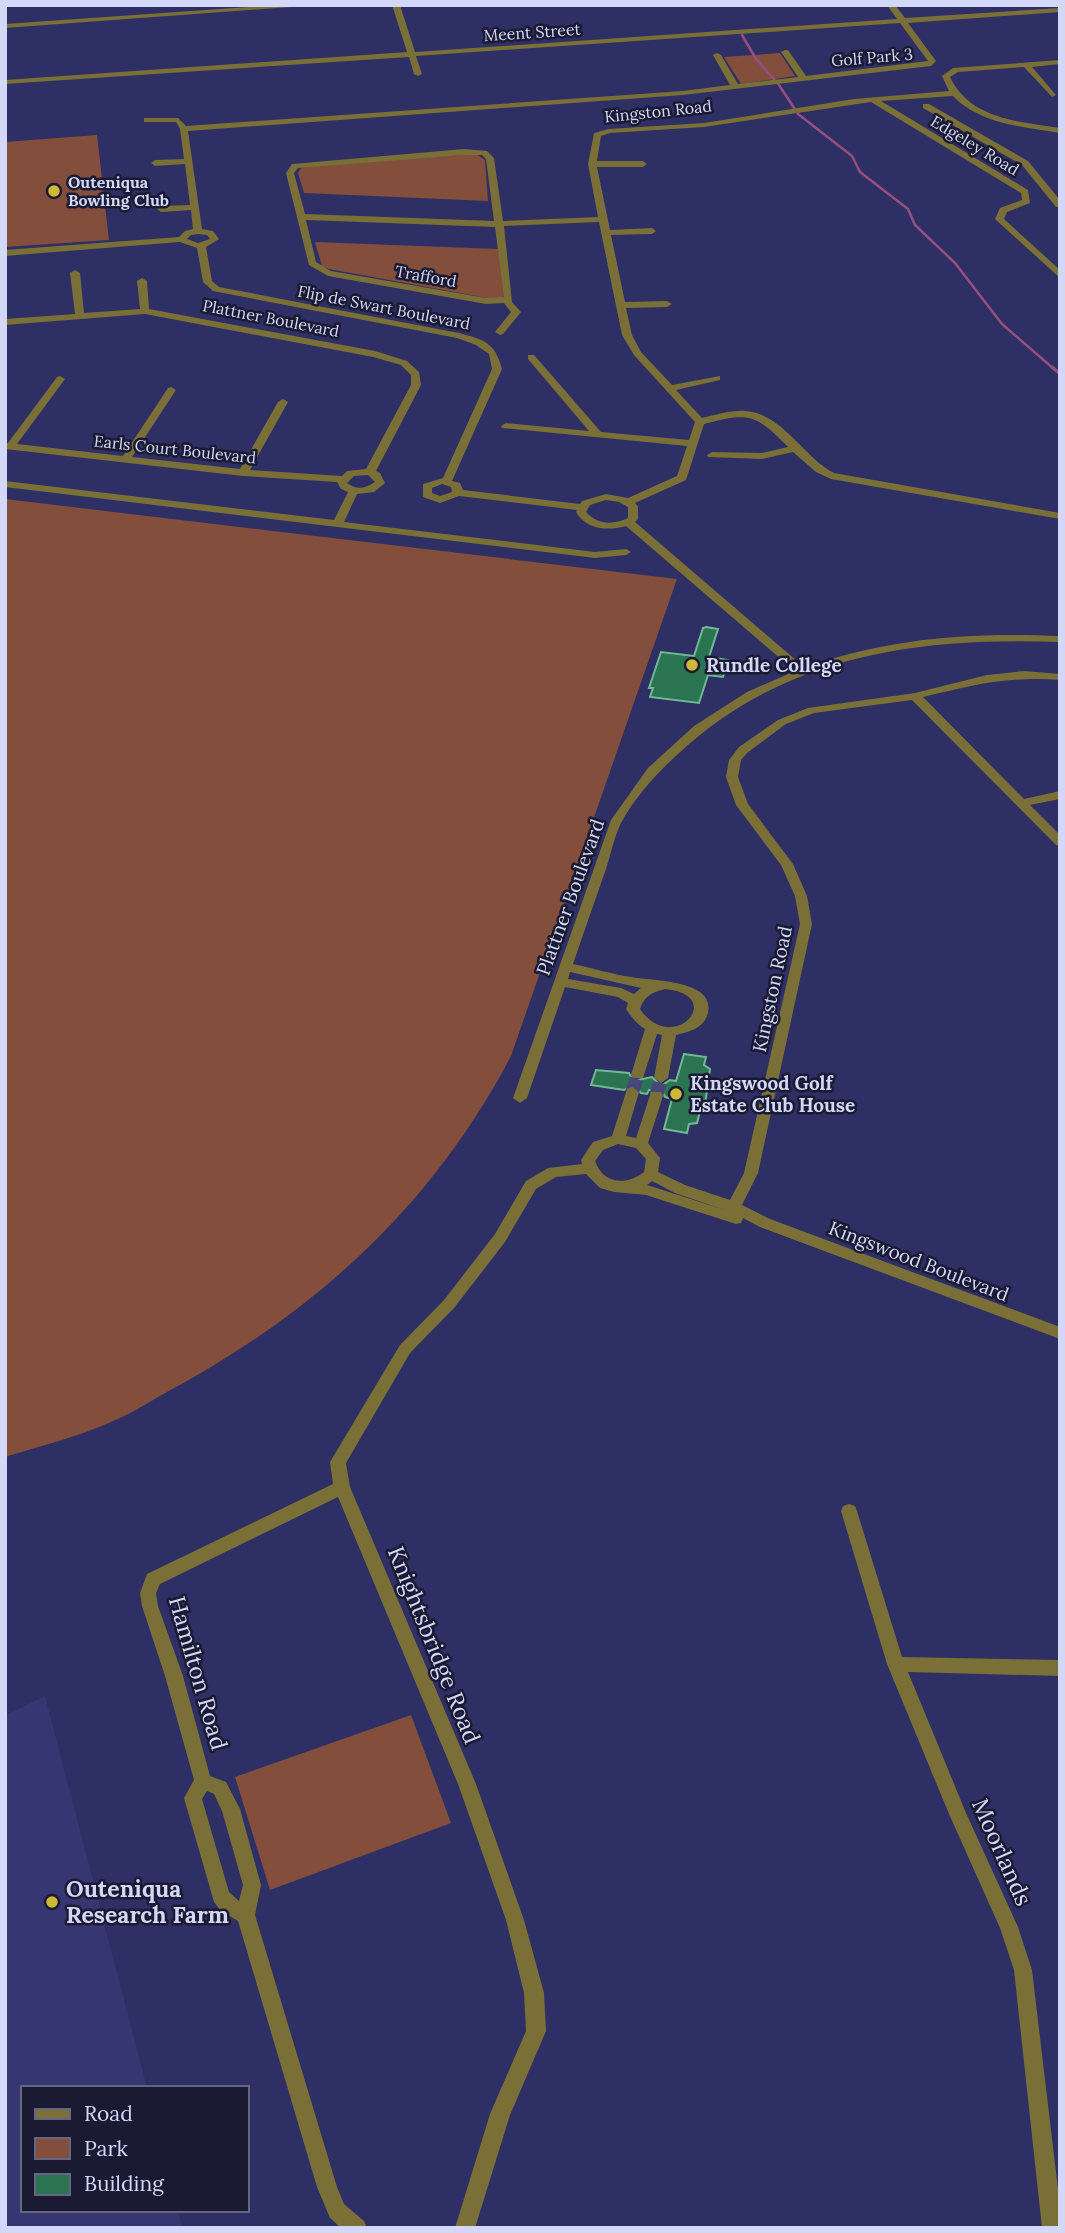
<svg xmlns="http://www.w3.org/2000/svg" width="1065" height="2233" viewBox="0 0 1065 2233" font-family="Lora,serif">
  <style>
    .built { fill: #363672 }
    .green { fill: #834e3b }
    .lines { fill: none; stroke-linecap: round; stroke-linejoin: round }
    .stream-far1 { stroke: #954f7f; stroke-width: 2.5 }
    .stream { stroke: #954f7f; stroke-width: 3.5 }
    .building { fill: #2b7452; stroke: #71b993; stroke-width: 2 }
    .minor-tunnel { stroke: #47487a; stroke-width: 14; stroke-dasharray: 14 7; stroke-linecap: butt }
    .minor { fill: #796f37; fill-rule: evenodd }
    .poi-dot { fill: #cdb938; stroke: #1a1b33; stroke-width: 2.5 }
    .labels { text-anchor: middle; stroke-width: 5; stroke-linejoin: round; paint-order: stroke }
    .far-street-label { font-size: 16px; fill: #d3d7f8; stroke: #1a1b33 }
    .far-poi-label { font-size: 16px; font-weight: bold; fill: #d3d7f8; stroke: #1a1b33; text-anchor: start }
    .poi-label { font-size: 19px; font-weight: bold; fill: #d3d7f8; stroke: #1a1b33; text-anchor: start }
    .street-label { font-size: 19px; fill: #d3d7f8; stroke: #1a1b33 }
    .near-street-label { font-size: 23px; fill: #d3d7f8; stroke: #1a1b33 }
    .near-poi-label { font-size: 23px; font-weight: bold; fill: #d3d7f8; stroke: #1a1b33; text-anchor: start }
  </style>
  <rect width="100%" height="100%" fill="#2e2f64"/>
  <!-- built -->
  <path class="built" d="M45 1696 147 2088H23V2210H178L183 2228H5V1716Z"/>
  <!-- green -->
  <path class="green" d="M780 53 795 76 741 84 724 57Z
    M97 135 109 240 5 247V142Z
    M476 154 485 160 488 201 304 193 298 173 301 168 312 165Z
    M315 242 498 249 506 295 498 300 329 269 322 266Z
    M5 499 677 579 511 1056C432 1206 316 1312 167 1392 149 1402 131 1414 111 1422 78 1437 40 1446 5 1457Z
    M411 1715 451 1823 270 1890 235 1777Z"/>
  <g class="lines">
    <!-- stream-far1 -->
    <path class="stream-far1" d="M742 35 756 59 779 85 798 114 852 156 860 172 908 209 915 225 955 263 1002 324 1054 369"/>
    <!-- stream -->
    <path class="stream" d="M1052 367 1060 374"/>
  </g>
  <!-- building -->
  <path class="building" d="M706 627 718 629 709 657 728 660 723 677 708 675 699 703 650 697 653 688H649L661 652 694 656 703 628Z
    M684 1054 706 1057 704 1065 710 1069 705 1105 702 1104 697 1123 689 1124 687 1133 664 1129 672 1099 665 1097 661 1089 649 1090 647 1094 641 1093 634 1085 624 1090 591 1085 596 1070 629 1073 633 1081 652 1077 661 1086 670 1080 676 1081Z"/>
  <g class="lines">
    <!-- minor-tunnel -->
    <path class="minor-tunnel" d="M632 1092 638 1075
      M656 1096 661 1078"/>
    <!-- minor -->
    <path class="minor" d="M277 5H318L5 28V24Z
      M392 5H400L415 52 897 19 887 5H895L905 18 1060 8V12L908 23 936 61 931 66 683 95 188 131 202 229 213 231 219 239 206 247 212 281 219 287 459 333C484 340 495 342 502 369L452 481 460 483 463 490 580 504 582 501 606 494 628 498 677 476 687 446 502 428 501 426 506 423 589 431 528 359V355H534L601 432 689 440 695 422 634 355 622 335 599 222 504 226 512 302 521 312 503 334 500 335 495 332 511 312 504 303 486 304 328 276 309 265 286 173 292 164 464 149 487 151 494 158 503 221 598 217 588 164 594 133 609 129 704 123 854 99 949 91 942 76 953 68 1060 60V64L1032 67 1056 95 1052 97 1024 67 958 72 950 77C970 119 1019 122 1060 128V133C1023 127 980 124 953 96L881 101 1028 190 1030 203 1007 212 1004 219 1060 270V278L995 219 1000 208 1022 200 1021 193 871 102 704 127 610 133 601 136 597 161H643L647 164 643 167H597L610 230 652 228 656 231 652 234 611 235 625 302 667 301 672 304 667 307 626 308 632 335 641 352 672 385 720 376V380L676 390 702 418C716 415 731 410 745 411 782 413 803 457 834 473L1060 513V519L831 479 816 472 793 452 762 459 708 457 707 455 712 452 762 453 788 447C756 414 749 412 704 424L686 480 635 503 638 506V519L635 522 804 667C894 638 965 632 1060 636V642C920 637 785 654 678 754 657 773 635 797 621 823 614 837 611 854 606 869 595 900 584 932 573 964 592 968 611 974 631 977 650 981 720 979 707 1016 702 1029 688 1032 676 1035L668 1078 661 1083 654 1078 662 1035 657 1034 643 1078H633L631 1075 645 1029C637 1024 632 1018 626 1009L628 1003 618 997 565 987 527 1098 520 1103 513 1098 611 820 648 768 694 726 747 692 795 671 626 526C608 531 586 530 576 512L577 510 459 496 440 503 423 497V484L443 478 492 369 489 354 476 345 457 338 213 291 203 282 197 248 180 242 5 256V250L179 237 185 231 193 229 191 210 161 212 157 209 161 206 190 205 185 164 155 166 151 163 155 160 184 159 180 129 176 122H144V118H178L186 126 683 91 730 85 713 55 717 53 721 55 738 84 798 77 781 52 785 50H788L806 76 928 61 900 23 416 56 422 74 418 76 414 74 409 57 5 84V80L407 52ZM464 155H482L486 159 494 221 305 214 294 173 298 168ZM306 220 495 227 504 297 486 298 331 271 316 262ZM198 234 207 235 210 239 198 243 187 239 191 235ZM442 484 451 487 452 492 440 496 432 493V488ZM606 500 619 502 628 507V518C613 525 598 525 586 512L590 505ZM570 972 641 988 634 994 621 988 568 979ZM665 989C728 995 673 1057 640 1009 644 996 653 992 665 989Z
      M923 104H929L1028 161 1060 200V207H1056L1022 165 923 108Z
      M75 270 80 273 84 313 140 309 137 281 142 278 147 281 149 309 375 351 407 361 419 372 421 385 376 471 380 473 385 483 374 492 357 494 344 522 595 552 626 549 631 552 626 555 595 558 5 487V481L334 520 348 492 341 489 337 482 243 476 5 449V443H8L57 377 60 376 65 379 17 444 123 456 168 388 171 387 176 390 132 457 240 469 278 402 283 399 288 402 250 470 342 476 347 471 366 469 411 385V375L401 365 373 357 145 314 5 325V319L75 314 70 273ZM368 475 375 482C365 489 356 490 347 483L354 476Z
      M1024 671 1060 674V680C1006 676 974 685 923 697L1024 799 1060 791V799L1030 805 1060 835V846L1056 845 912 700 814 713 786 724 747 753 741 760 738 777 748 804 793 864 807 896 812 924 758 1173 742 1205 770 1219 1060 1327V1339L760 1227 743 1218 741 1223 736 1224 646 1195 614 1192 600 1188 586 1174 556 1177 536 1189 505 1242 454 1308 410 1353 346 1463 350 1487 476 1784 524 1920 544 1993 546 2031 510 2115 475 2228H455L490 2114 526 2031 524 1993 506 1920 458 1784 338 1497 160 1584 156 1593 158 1606 183 1676 210 1776 226 1782 240 1809 261 1885 255 1915 337 2187 344 2204 364 2221 367 2228H341L330 2218 317 2187 238 1921 221 1911 214 1902 184 1798 194 1780 165 1676 142 1606 140 1593 147 1574 333 1484 330 1462 400 1345 444 1300 495 1234 526 1181 548 1168 582 1164 581 1160 593 1142 612 1136 627 1089 632 1087 639 1092 626 1136 636 1138 651 1092H661L663 1096 648 1143 660 1158 658 1172 685 1185 730 1200 744 1173 800 924 795 896 781 865 736 805 726 777 729 760 739 747 778 720 808 708 915 693 987 675ZM618 1144 636 1148 646 1159 644 1172C626 1186 603 1184 595 1161L603 1150ZM652 1181 675 1193 725 1210 647 1185ZM207 1791 214 1794 222 1811 243 1885 239 1901 229 1892 202 1799Z
      M849 1504 855 1506 857 1511 902 1657 1060 1660V1676L908 1672 966 1813 1018 1927 1032 1970 1060 2206V2228H1042L1014 1970 1000 1928 949 1814 887 1664 841 1511 843 1506Z"/>
  </g>
  <!-- markers -->
  <g class="poi-dot">
    <circle cx="54" cy="191" r="7"/>
    <circle cx="692" cy="665" r="7"/>
    <circle cx="676" cy="1094" r="7"/>
    <circle cx="52" cy="1902" r="7"/>
  </g>
  <g class="labels">
    <!-- far-street labels -->
    <g class="far-street-label">
      <text transform="translate(532 32) rotate(-4)" y="6">Meent Street</text>
      <text transform="translate(872 57) rotate(-5)" y="6">Golf Park 3</text>
      <text transform="translate(658 111) rotate(-6)" y="6">Kingston Road</text>
      <text transform="translate(975 145) rotate(31)" y="6">Edgeley Road</text>
      <text transform="translate(426 276) rotate(10)" y="6">Trafford</text>
      <text transform="translate(384 307) rotate(11)" y="6">Flip de Swart Boulevard</text>
      <text transform="translate(271 318) rotate(11)" y="6">Plattner Boulevard</text>
      <text transform="translate(175 449) rotate(6)" y="6">Earls Court Boulevard</text>
    </g>
    <!-- far-poi labels -->
    <g class="far-poi-label">
      <text x="68" y="188">Outeniqua<tspan x="68" dy="18">Bowling Club</tspan></text>
    </g>
    <!-- poi labels -->
    <g class="poi-label">
      <text x="706" y="672">Rundle College</text>
      <text x="690" y="1090">Kingswood Golf<tspan x="690" dy="22">Estate Club House</tspan></text>
    </g>
    <!-- street labels -->
    <g class="street-label">
      <text transform="translate(570 897) rotate(-70)" y="7">Plattner Boulevard</text>
      <text transform="translate(772 989) rotate(-78)" y="7">Kingston Road</text>
      <text transform="translate(919 1261) rotate(21)" y="7">Kingswood Boulevard</text>
    </g>
    <!-- near-street labels -->
    <g class="near-street-label">
      <text transform="translate(434 1645) rotate(68)" y="8">Knightsbridge Road</text>
      <text transform="translate(198 1673) rotate(74)" y="8">Hamilton Road</text>
      <text transform="translate(1002 1852) rotate(66)" y="8">Moorlands</text>
    </g>
    <!-- near-poi labels -->
    <g class="near-poi-label">
      <text x="66" y="1897">Outeniqua<tspan x="66" dy="26">Research Farm</tspan></text>
    </g>
  </g>
  <!-- border -->
  <rect width="1065" height="2233" fill="none" stroke="#d3d7f8" stroke-width="14"/>
  <!-- legend -->
  <rect x="21" y="2086" width="228" height="126" fill="#1a1b33" stroke="#646682" stroke-width="2"/>
  <rect x="35" y="2109" width="35" height="10" fill="#796f37" stroke="#646682" stroke-width="2"/>
  <text x="84" y="2121" font-size="21" fill="#d3d7f8">Road</text>
  <rect x="35" y="2138" width="35" height="21" fill="#834e3b" stroke="#646682" stroke-width="2"/>
  <text x="84" y="2156" font-size="21" fill="#d3d7f8">Park</text>
  <rect x="35" y="2174" width="35" height="21" fill="#2b7452" stroke="#646682" stroke-width="2"/>
  <text x="84" y="2191" font-size="21" fill="#d3d7f8">Building</text>
</svg>
